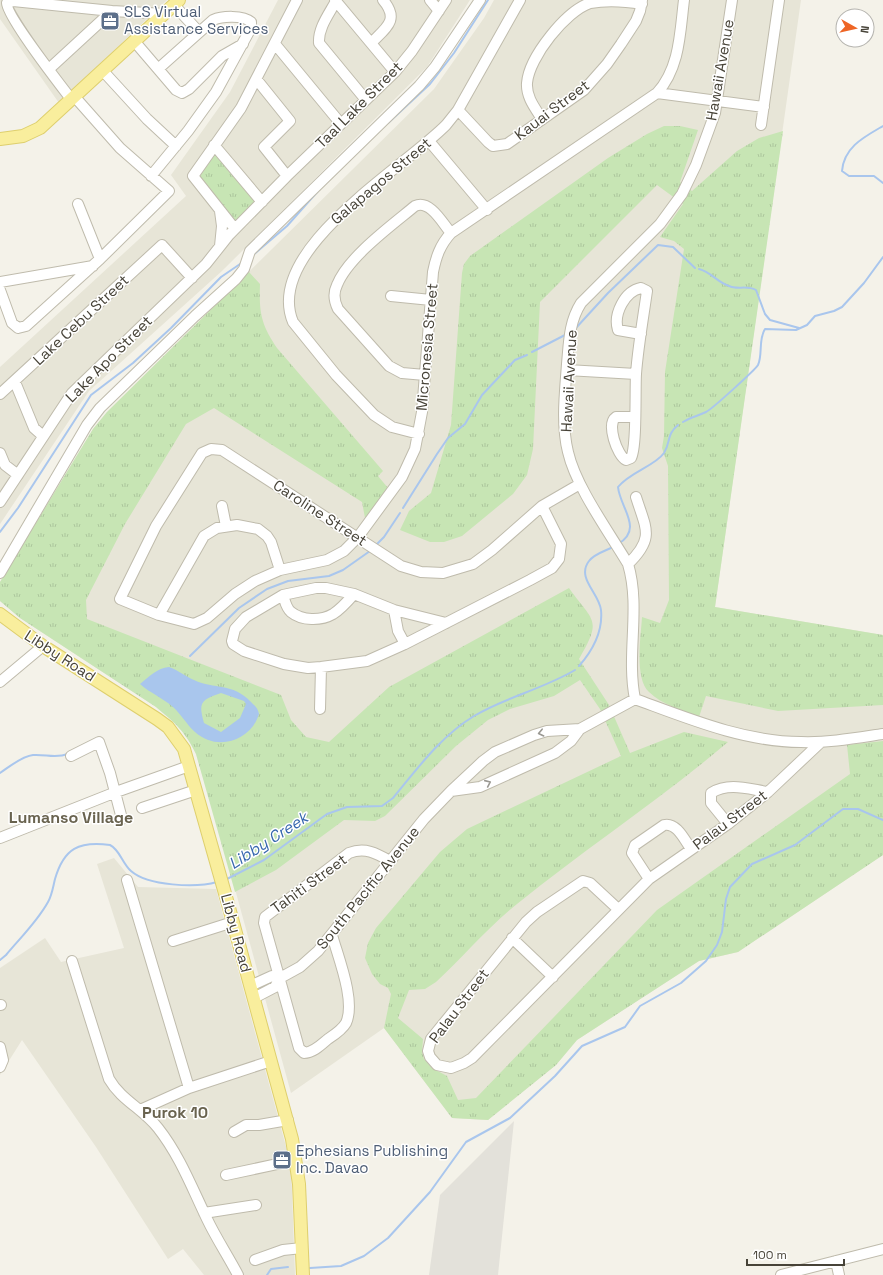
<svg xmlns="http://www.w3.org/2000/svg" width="883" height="1275" viewBox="0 0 883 1275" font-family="'Space Grotesk',sans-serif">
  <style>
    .residential { fill: #e7e5d7 }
    .industrial { fill: #e3e1da }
    .grass { fill: url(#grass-tufts) }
    .water { fill: #a9c6ed; fill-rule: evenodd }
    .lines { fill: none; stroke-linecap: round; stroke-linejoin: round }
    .stream { stroke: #a9c6ed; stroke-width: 2 }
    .minor-casing { stroke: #bfbbac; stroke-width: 12 }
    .major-casing { stroke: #decf6d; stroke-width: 14 }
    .minor { stroke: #fff; stroke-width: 10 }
    .major { stroke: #f9ee9d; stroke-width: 12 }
    .oneway { stroke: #9a9892 }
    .labels { text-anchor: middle; stroke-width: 3; stroke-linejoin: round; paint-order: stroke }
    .service-label { font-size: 15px; fill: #4e5e75; stroke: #fff; text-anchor: start }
    .street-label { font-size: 15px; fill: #474338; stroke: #fff }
    .neighbourhood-label { font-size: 16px; font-weight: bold; fill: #69634f; stroke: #fff }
    .water-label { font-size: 16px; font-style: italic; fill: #3667ae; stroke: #fff }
  </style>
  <defs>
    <pattern id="grass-tufts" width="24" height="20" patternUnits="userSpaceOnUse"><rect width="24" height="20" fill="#c7e5b4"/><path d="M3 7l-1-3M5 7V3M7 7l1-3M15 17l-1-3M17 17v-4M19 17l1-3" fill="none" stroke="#acc69c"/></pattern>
  </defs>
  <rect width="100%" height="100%" fill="#f4f2e9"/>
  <!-- residential -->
  <path class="residential" d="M0 0H167L59 103 0 19Z
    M278 0H470L427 67 222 271 89 391 0 524V367L186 196 171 175 230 92Z
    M494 0H801L715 607 883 635V855L738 952 699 961 577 1040 556 1065 488 1120 452 1118 384 1028 291 1093 216 820 196 754 187 736 176 724 156 707 20 618 0 601V582L93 429 107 412 434 89 484 18Z
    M114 858 138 887 216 889 291 1165 295 1275H204L183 1249 168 1259 96 1147 22 1040 0 1075V968L45 938 61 962 124 948 97 864Z"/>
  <!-- industrial -->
  <path class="industrial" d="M514 1121 498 1275H429L440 1195Z"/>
  <!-- grass -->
  <path class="grass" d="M664 126H680L698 130 680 182 692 191 737 151 759 138 783 131 715 607 883 635V705L778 711 706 696 699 717C683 710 662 705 649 692 634 678 641 636 642 617L660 623 669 600 668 466 662 448 664 436 665 372 684 249 674 241 660 237 683 204 657 185 540 302 533 449 527 475 513 494 462 536 444 542H430L400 530 409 511 431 493 451 425 462 273 464 264 470 256 608 158 647 134Z
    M214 152 256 202 237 221 234 220 199 180V172Z
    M249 272 260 284C259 313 261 324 277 348L383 471 378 476 388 488 365 518 362 502 214 408 186 424 125 524 86 600 87 619 281 695 291 720 306 737 329 742 389 687 569 588C593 622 603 618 579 659L609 705 630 753 684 732 728 742C660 800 586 848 517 904 488 927 463 957 436 982L425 989 409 990 398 1018 423 1039 422 1052 424 1059 432 1068 447 1076 458 1100 476 1098 657 910 850 774 847 745 883 741V855L738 952 699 961 577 1040 556 1065 488 1120 452 1118 384 1028 391 994 388 988 380 984 372 974 365 958 368 943 376 928 440 852 467 829 621 756 600 709 580 680 554 696 510 709 488 720 456 746 385 816 375 821 344 820 276 870 235 892 196 754C185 731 175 723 156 707L20 618 0 601V582L93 429 107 412Z"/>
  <!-- water -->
  <path class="water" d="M169 667C178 670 185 676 194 680 215 690 232 682 251 702 255 706 258 708 259 714 251 741 217 752 195 732 187 725 181 714 173 707 163 698 150 693 140 684 149 677 157 668 169 667ZM221 693 244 701 246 704 240 718 221 732 204 723C198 702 201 700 221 693Z"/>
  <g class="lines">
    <!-- stream -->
    <path class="stream" d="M388 123 430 84 454 53 488 0
      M883 126C864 137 844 147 842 171L849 176H874L883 183
      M253 255 287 226 318 191
      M699 269C711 272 717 282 729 286 737 290 747 285 756 290L765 314 770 320 799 328
      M575 329 608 293 658 245 673 247 695 268
      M532 352 565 335
      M683 422C691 417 698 416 706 412 711 410 755 370 758 365 763 354 758 340 765 329L796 330 807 325 815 316 834 311 842 307 864 283 883 257
      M403 508 437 454 448 438 465 424 482 395 515 360 527 355
      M0 532 18 508 91 395 133 363 171 328 221 277 243 262
      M377 544 384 537 400 513
      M618 544C644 529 620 508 618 487 630 472 655 466 664 453 671 442 666 435 678 425
      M190 656 239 608 267 589 288 581 329 576 343 570 370 551
      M579 666C593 650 603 631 601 610 599 593 576 578 589 561 594 554 605 551 613 547
      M0 773C9 767 22 756 33 755 46 754 55 759 68 754
      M225 880 264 860 327 814 347 807 382 806 393 798C417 769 441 736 474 716 506 697 543 689 575 670
      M0 960 6 955C20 938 37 922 48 902 52 895 53 887 55 879 64 848 79 841 110 845 120 850 122 863 131 871 148 886 196 888 217 882
      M310 1268 341 1266 364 1256 388 1238 430 1192 466 1142 510 1118 555 1076 582 1046 625 1027 640 1006 681 983 706 961 717 945 722 932 726 899 730 887 752 864 795 845 843 809H858L883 820
      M267 1275 271 1269 288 1267"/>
    <!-- minor casing -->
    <g class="minor-casing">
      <path id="minor" d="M335 0 395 72
        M430 0 439 11
        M336 1C329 14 318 28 319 43L366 100
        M174 5 199 32
        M135 42 176 90 182 93 189 89 222 56 243 44
        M371 43C386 28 400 20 383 0
        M275 44 341 124
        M49 69 112 11
        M103 71 147 119 176 146
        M257 80 290 121 264 147 287 176
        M657 93 764 107
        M71 99C61 86 5 14 7 3L13 1 112 11 165 14
        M458 110 488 142 493 146 507 144 584 90 607 64 621 44 636 21 640 11 642 0
        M542 119C535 108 526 97 527 83 529 57 566 11 590 3 607 0 624 1 642 4
        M761 125 779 0
        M429 141 487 210
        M214 145 262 202
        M151 176 188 131 216 92 251 28V22C243 15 222 16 213 20L158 69
        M78 204 100 259
        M220 211 222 226 220 246
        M235 229 193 176 241 108 297 0
        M0 282 93 266
        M0 290 12 323 18 328 26 326 100 259 169 191 120 148 74 96
        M391 296 431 300
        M567 370 636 374
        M425 375 402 373 389 366 338 309C334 301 333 293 337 285 348 257 392 225 415 206 430 199 443 224 451 233
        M15 382 34 428 43 436
        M0 394 162 245 192 278
        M635 417H616C606 424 617 455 626 460L631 458C637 447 635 390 636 374 638 347 643 319 647 291L641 288C625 291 613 314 618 330L641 334
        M419 434 392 427 374 415 336 375 293 322C263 250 404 168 446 125L458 110 520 0
        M0 453 5 465 18 475
        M580 484 542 506 492 550 473 564 443 573 421 572 401 566 222 450 211 449 202 453 156 526 120 599 159 615 194 624 207 618 235 594 255 581 280 570 327 560 344 551 358 537 402 477 415 449 422 412 433 272C436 257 440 245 451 233L657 93C680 68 680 32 684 0
        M0 502 72 393 206 264 229 235 287 176 395 72 412 51 446 0
        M222 506 226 526
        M628 564C655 538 646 529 636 497
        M0 573 87 425 100 408 195 316 236 279 244 269 250 251 419 86 435 67 480 0
        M283 595C285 601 286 608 291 612 302 621 321 621 333 614 341 609 348 601 354 594
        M394 610 398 631 405 644
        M159 615 204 536 217 528 237 525 258 529 267 536 271 542 280 570
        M446 623 394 610 354 594 326 588H316L283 595 246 617 235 629 232 641 233 644 244 651 284 664 308 668 321 667 367 661 405 644 446 623 530 580 552 568 559 559 561 544 542 506
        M0 682 43 646
        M635 699C626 654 641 608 628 564 609 532 576 487 568 452 561 424 565 392 567 364 569 342 569 322 581 303L660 224 682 194 696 165 715 113 732 0
        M320 709 321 667
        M71 756 99 742 110 773 122 819
        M451 791 480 787 555 753 571 741 580 729
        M142 808 196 790
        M728 824 711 803V793C729 782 748 789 768 792
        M0 838 116 792 189 766
        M649 879 632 853 635 845 664 825C677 822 685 841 691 849
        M127 880 189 1088
        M618 909 590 883 583 881 537 912 526 922 431 1039 428 1051 430 1057 437 1065 451 1068 464 1063 472 1058 649 879 728 824 768 792 821 742
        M332 935C338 957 356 1001 346 1023 342 1030 334 1035 328 1039 321 1045 313 1053 304 1053L299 1048 264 923 265 917 349 853C365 847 376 853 390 861
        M512 938 553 977
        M173 941 233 922
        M72 961 109 1079C121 1100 143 1109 158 1128 180 1156 192 1188 207 1219 216 1238 228 1256 238 1275
        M250 986 272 976 280 978
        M254 998 275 987 280 978 300 967 318 951 424 819 451 791 483 761 495 752 534 735 547 731 580 729 635 699C687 718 744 742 801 742 828 743 856 738 883 734
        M0 1005H1
        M0 1047 3 1060 0 1067
        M140 1110 189 1088 271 1061
        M234 1132 246 1125H259L288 1120
        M226 1175 296 1160
        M204 1213 256 1205
        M255 1260 283 1250 302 1248
        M836 1261 839 1275
        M781 1275 883 1249"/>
    </g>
    <!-- major casing -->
    <g class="major-casing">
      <path id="major" d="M0 139 23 136 40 128 179 0
        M0 614 43 646 157 719 168 727 184 749 228 904 292 1139 299 1184 303 1275"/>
    </g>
    <!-- minor -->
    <use href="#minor" class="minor"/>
    <!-- major -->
    <use href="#major" class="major"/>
  </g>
  <!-- one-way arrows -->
  <defs><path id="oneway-chevron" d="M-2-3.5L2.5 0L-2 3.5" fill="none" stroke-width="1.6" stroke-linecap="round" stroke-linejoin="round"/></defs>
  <g class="oneway">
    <use href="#oneway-chevron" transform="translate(541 733) rotate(167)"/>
    <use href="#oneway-chevron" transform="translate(488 783) rotate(-24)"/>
  </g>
  <!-- icons -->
  <defs>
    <g id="office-square" transform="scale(1)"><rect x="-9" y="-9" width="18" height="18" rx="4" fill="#5c6f8a" stroke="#fff"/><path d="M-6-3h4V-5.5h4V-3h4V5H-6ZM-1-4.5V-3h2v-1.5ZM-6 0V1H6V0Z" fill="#fff"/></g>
  </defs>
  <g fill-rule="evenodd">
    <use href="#office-square" x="110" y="21"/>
    <use href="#office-square" x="282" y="1160"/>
  </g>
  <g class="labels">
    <!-- service labels -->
    <g class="service-label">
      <text x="124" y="17">SLS Virtual<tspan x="124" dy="17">Assistance Services</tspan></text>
      <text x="296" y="1156">Ephesians Publishing<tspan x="296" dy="17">Inc. Davao</tspan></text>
    </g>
    <!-- street labels -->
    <g class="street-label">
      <text transform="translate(720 70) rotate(-80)" y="5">Hawaii Avenue</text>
      <text transform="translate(359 105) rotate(-45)" y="5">Taal Lake Street</text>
      <text transform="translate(552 110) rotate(-37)" y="5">Kauai Street</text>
      <text transform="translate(381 181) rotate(-40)" y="5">Galapagos Street</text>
      <text transform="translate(81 320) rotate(-43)" y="5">Lake Cebu Street</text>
      <text transform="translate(427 347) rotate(-85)" y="5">Micronesia Street</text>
      <text transform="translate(109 359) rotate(-45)" y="5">Lake Apo Street</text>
      <text transform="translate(569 381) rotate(-87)" y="5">Hawaii Avenue</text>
      <text transform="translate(320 513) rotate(33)" y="5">Caroline Street</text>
      <text transform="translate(60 656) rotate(33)" y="5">Libby Road</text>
      <text transform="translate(730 820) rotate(-37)" y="5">Palau Street</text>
      <text transform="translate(309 884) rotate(-36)" y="5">Tahiti Street</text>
      <text transform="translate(368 888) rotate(-51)" y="5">South Pacific Avenue</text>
      <text transform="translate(236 933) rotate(75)" y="5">Libby Road</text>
      <text transform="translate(459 1006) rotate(-53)" y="5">Palau Street</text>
    </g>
    <!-- neighbourhood labels -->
    <g class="neighbourhood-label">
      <text x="71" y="823">Lumanso Village</text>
      <text x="175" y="1118">Purok 10</text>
    </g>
    <!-- water labels -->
    <g class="water-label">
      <text transform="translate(268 840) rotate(-33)" y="6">Libby Creek</text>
    </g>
  </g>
  <!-- north arrow -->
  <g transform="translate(855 28) rotate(98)"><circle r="19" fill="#ffffff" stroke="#b5b4af"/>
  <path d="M0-3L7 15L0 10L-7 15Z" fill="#ee6525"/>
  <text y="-6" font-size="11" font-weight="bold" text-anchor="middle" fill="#474338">N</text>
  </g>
  <!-- scale -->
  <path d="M747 1259v6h97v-6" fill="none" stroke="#474338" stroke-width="2"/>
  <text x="753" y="1259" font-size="12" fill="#474338" stroke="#ffffff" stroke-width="3" paint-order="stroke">100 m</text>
</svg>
